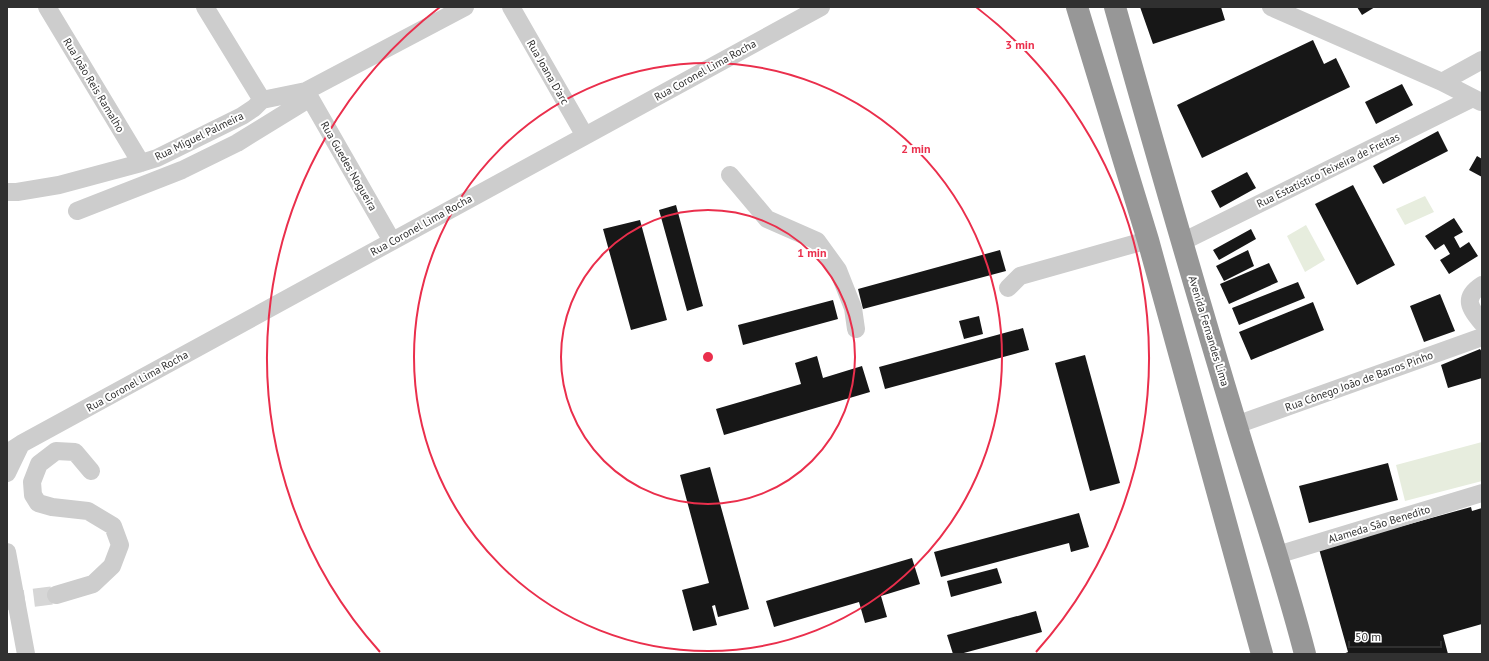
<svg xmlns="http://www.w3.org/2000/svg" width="1489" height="661" viewBox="0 0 1489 661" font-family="'PT Sans',sans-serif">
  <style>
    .green { fill: #e7edde }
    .building { fill: #171717 }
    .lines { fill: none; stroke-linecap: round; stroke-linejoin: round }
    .minor-tunnel { stroke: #d6d6d6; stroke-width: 18; stroke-dasharray: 18 9; stroke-linecap: butt }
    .minor { stroke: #cdcdcd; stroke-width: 18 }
    .highway { stroke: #979797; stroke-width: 22 }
    .ring { fill: none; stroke: #ea2f4c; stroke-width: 2 }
    .labels { text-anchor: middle; stroke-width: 4; stroke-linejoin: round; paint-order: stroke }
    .street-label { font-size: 11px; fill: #303030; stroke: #fff }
    .centre { fill: #ea2f4c; stroke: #fff; stroke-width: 2 }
    .ring-label { font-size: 12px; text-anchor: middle; font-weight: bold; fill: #ea2f4c; stroke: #fff; stroke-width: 4; stroke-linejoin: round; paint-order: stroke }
  </style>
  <rect width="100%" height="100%" fill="#fff"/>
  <!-- green -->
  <path class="green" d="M1425 196 1434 212 1405 225 1396 209Z
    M1306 225 1325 260 1305 272 1287 236Z
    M1482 442V481L1405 501 1396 465Z"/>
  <!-- building -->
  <path class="building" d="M1140 7H1221L1225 20 1153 44Z
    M1357 7H1375L1362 15Z
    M1313 40 1324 64 1336 58 1350 87 1202 158 1177 105Z
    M1402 84 1413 105 1376 124 1365 102Z
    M1438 131 1448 151 1383 184 1373 166Z
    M1477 156 1482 159V177L1469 170Z
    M1247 172 1256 188 1220 208 1211 191Z
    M1353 185 1395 265 1357 285 1315 204Z
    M676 205 703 306 687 311 659 210Z
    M1454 218 1463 232 1454 237 1460 248 1469 242 1478 256 1449 274 1440 260 1450 254 1444 244 1435 250 1425 236Z
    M640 220 667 320 631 330 603 229Z
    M1251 229 1256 239 1219 260 1213 250Z
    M1000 250 1006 271 863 309 858 289Z
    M1248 250 1254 266 1224 281 1216 266Z
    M1269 263 1278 282 1229 304 1220 284Z
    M1298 282 1305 298 1239 325 1232 308Z
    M1440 294 1455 331 1424 342 1410 306Z
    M833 300 838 319 743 345 738 325Z
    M1313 302 1324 330 1251 360 1239 332Z
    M979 316 983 334 964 339 959 321Z
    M1023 328 1029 350 885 389 879 367Z
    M1480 349 1482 352V378L1448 388 1441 365Z
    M1085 355 1120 483 1090 491 1055 363Z
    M817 356 823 378 862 366 870 392 724 435 716 409 801 384 795 363Z
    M1388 463 1398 500 1309 523 1299 486Z
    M710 467 749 609 718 617 715 605 712 606 717 625 693 631 682 590 709 583 680 475Z
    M1471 507 1472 511 1482 508V624L1443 635 1448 654H1343L1348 652 1319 549Z
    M1079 513 1089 547 1071 552 1069 543 941 577 934 552Z
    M912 558 920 584 881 596 887 617 865 623 859 602 774 627 766 601Z
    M997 568 1002 583 951 597 947 581Z
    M1036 611 1042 632 960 654H953L947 635Z"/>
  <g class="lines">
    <!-- minor-tunnel -->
    <path class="minor-tunnel" d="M7 601 56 595"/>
    <!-- minor -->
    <path class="minor" d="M47 7 141 163
      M205 7 262 100
      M511 7 585 136
      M1271 7 1442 82 1481 102
      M1442 82 1482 60
      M306 91 392 241
      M730 175 767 219 817 241 838 270 853 308 856 329
      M7 192H17L59 185 141 163 157 158 242 116 254 108 262 100 306 91 465 7
      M77 211 182 170 237 143 310 98
      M1182 242 1473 98
      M1482 285C1462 298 1470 308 1482 323
      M1008 288 1020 276 1148 240
      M1236 425 1482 337
      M7 453 21 444 821 7
      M7 473 21 444
      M7 552 26 654
      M1277 555 1482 493
      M56 595 93 584 112 566 120 545 113 526 88 511 52 507 38 503 33 495 32 482 39 464 56 451 75 452 91 471"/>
    <!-- highway -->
    <path class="highway" d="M1077 7 1148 240 1262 654
      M1115 7C1154 146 1194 285 1236 424 1259 500 1285 576 1305 654"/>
  </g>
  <!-- distance rings -->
  <g class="ring">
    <circle cx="708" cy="357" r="147"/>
    <circle cx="708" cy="357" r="294"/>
    <path d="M380 652A441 441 0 0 1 440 7M976 7A441 441 0 0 1 1036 652"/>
  </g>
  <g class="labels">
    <!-- street labels -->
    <g class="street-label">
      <text transform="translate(705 70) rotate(-29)" y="4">Rua Coronel Lima Rocha</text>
      <text transform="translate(548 72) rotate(60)" y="4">Rua Joana D'arc</text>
      <text transform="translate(94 85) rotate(59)" y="4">Rua João Reis Ramalho</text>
      <text transform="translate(199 136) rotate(-26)" y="4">Rua Miguel Palmeira</text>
      <text transform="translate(349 166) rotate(60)" y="4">Rua Guedes Nogueira</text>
      <text transform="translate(1328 170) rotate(-26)" y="4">Rua Estatístico Teixeira de Freitas</text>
      <text transform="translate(421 225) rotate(-29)" y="4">Rua Coronel Lima Rocha</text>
      <text transform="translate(1209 331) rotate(73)" y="4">Avenida Fernandes Lima</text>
      <text transform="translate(137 381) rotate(-29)" y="4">Rua Coronel Lima Rocha</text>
      <text transform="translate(1359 381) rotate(-20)" y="4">Rua Cônego João de Barros Pinho</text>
      <text transform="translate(1379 524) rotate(-17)" y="4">Alameda São Benedito</text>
    </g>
  </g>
  <circle cx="708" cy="357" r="6" class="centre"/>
  <g class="ring-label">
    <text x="1020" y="49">3 min</text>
    <text x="916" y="153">2 min</text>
    <text x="812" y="257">1 min</text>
  </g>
  <!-- border -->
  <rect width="1489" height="661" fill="none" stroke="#303030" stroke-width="16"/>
  <!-- scale -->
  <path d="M1349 641v6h92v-6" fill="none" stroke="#303030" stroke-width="2"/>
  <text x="1355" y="641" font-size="12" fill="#303030" stroke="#ffffff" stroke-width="3" paint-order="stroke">50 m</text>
</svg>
